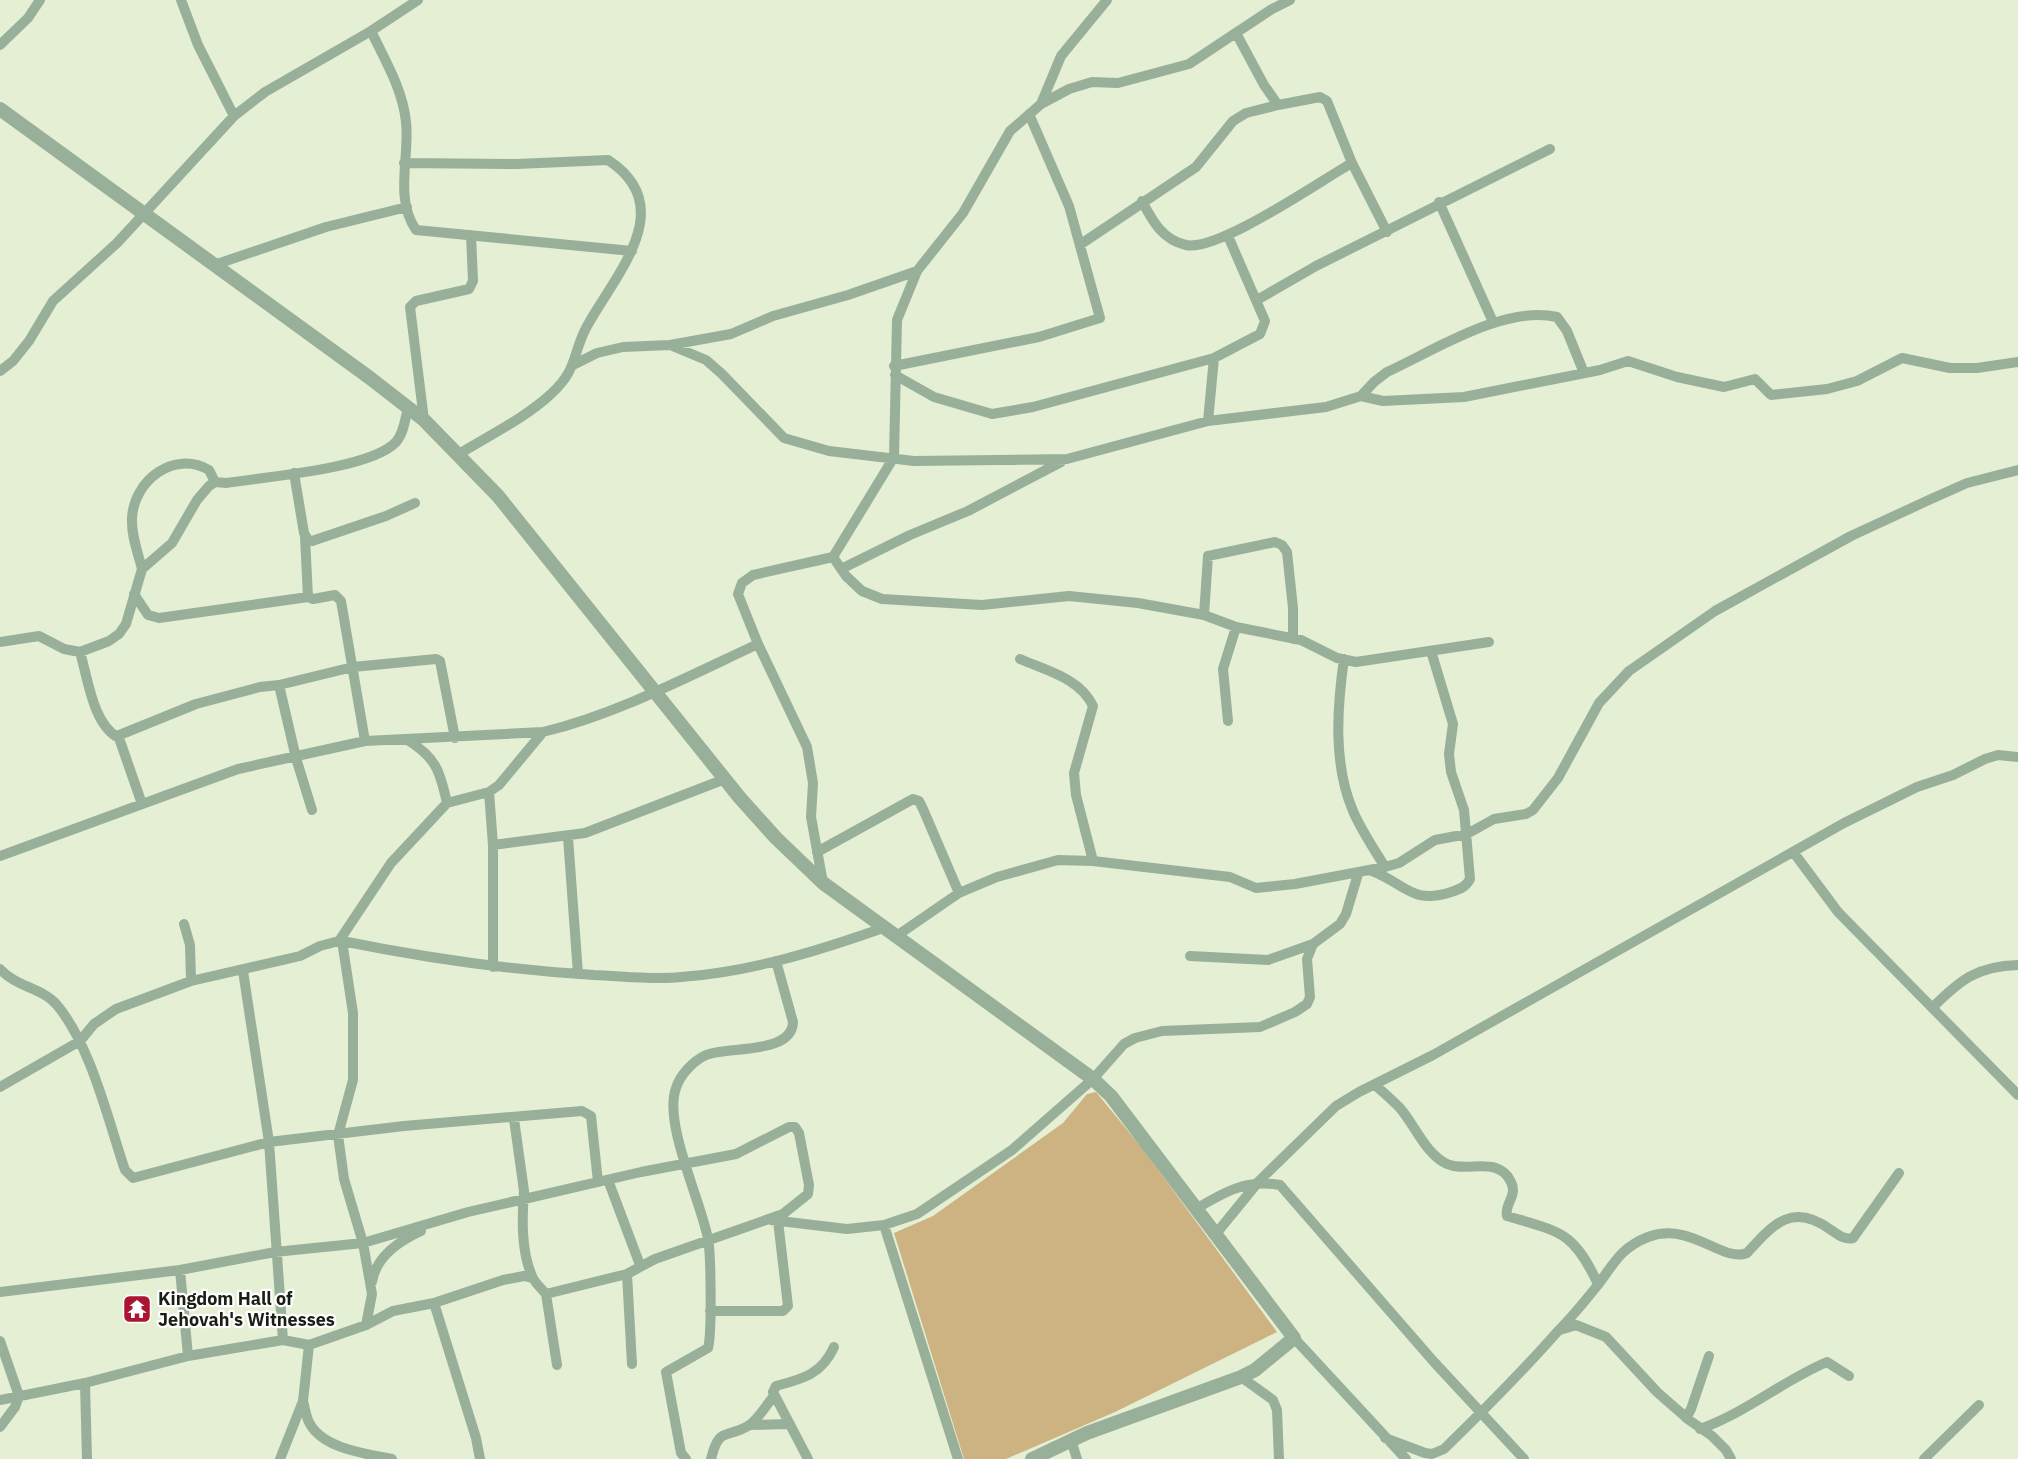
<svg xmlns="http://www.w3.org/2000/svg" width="2018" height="1459" viewBox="0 0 2018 1459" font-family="'IBM Plex Sans',sans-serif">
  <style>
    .green { fill: #cdb382 }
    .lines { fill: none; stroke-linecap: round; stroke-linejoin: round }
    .minor { stroke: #98b09a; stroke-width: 10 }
    .tertiary { stroke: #98b09a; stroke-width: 14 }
    .labels { text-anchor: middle; stroke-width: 4.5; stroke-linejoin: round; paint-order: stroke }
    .poi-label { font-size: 18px; font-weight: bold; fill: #1a1e14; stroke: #fff; text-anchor: start }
  </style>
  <rect width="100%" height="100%" fill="#e4efd4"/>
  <!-- green -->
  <path class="green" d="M1096 1092 1142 1148 1277 1332 1115 1412 1006 1459H964L894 1233 933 1216 1063 1123 1087 1094Z"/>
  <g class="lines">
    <!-- minor -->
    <path class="minor" d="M181 0 198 45 234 116
      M371 31C385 60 403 90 406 122 410 157 394 198 416 230L632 251
      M1236 33 1264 85 1278 105 1320 97 1327 101 1352 163 1387 232
      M0 45 28 18 40 0
      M1041 104 1061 56 1107 0
      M404 163 517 164 608 160C682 208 612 278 585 330 572 357 577 370 551 394 525 418 490 435 459 454
      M1142 201C1152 220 1162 240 1186 245 1218 252 1320 181 1352 163
      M1439 202 1493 322
      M1081 244 1196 167 1233 121 1246 113 1278 105
      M214 265 326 227 407 207
      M1257 300 1316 266 1550 149
      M670 345 706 360 722 374 784 438 829 451 914 461 1067 459 1208 421 1326 407 1361 396 1383 401 1464 397 1600 370 1628 361 1677 377 1724 387 1755 379 1771 395 1827 389 1857 381 1902 358 1950 368H1977L2018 362
      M575 364 597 353 623 347 670 345 731 334 773 316 848 295 917 271 963 213 1010 131 1041 104 1069 89 1092 82 1118 83 1189 64 1272 9 1290 0
      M894 366 1039 337 1100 318 1069 206 1029 114
      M0 371 13 361 29 341 53 301 117 243 234 116 265 92 371 31 418 0
      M895 375 934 397 992 414 1033 407 1214 358 1260 334 1265 321 1228 236
      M1361 396 1374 382 1387 372C1435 350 1504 305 1557 317L1567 331 1584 373
      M424 420 410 307 416 301 469 289 473 281 471 235
      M1208 421 1214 358
      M294 473 304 533 308 540 312 541 386 516 415 503
      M305 537 308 597 313 599 335 595 341 601 365 741
      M833 557 894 457 897 320 917 271
      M142 569C138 553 131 535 132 518 134 480 174 450 209 470L215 482
      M841 569 910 535 968 511 1061 462
      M134 594 148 615 159 618 308 597
      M1204 615 1208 556 1275 542 1282 545 1287 552 1293 608V639
      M0 642 39 636 64 649 80 652 109 641 119 634 126 624 142 569 172 543 197 500 209 486 215 482 226 483C264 477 371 469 396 442 404 433 405 419 408 408
      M758 644 807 747 813 783 811 817 823 883
      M80 652C88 679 93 725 119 738L142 804
      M1020 659C1047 671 1080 678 1093 706L1074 773 1076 795 1093 861
      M1344 659C1337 708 1333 764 1353 811 1361 830 1374 849 1385 867
      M279 685 296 758 312 810
      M1228 721 1223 669 1236 627
      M117 736 196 704 260 687 279 685 353 667 436 659 440 661 455 738
      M406 739C436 757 440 771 447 803
      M489 792 493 845V967
      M568 837 578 974
      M493 845 585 833 725 779
      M817 852 913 799 919 801 923 809 959 893
      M1794 853 1838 912 2018 1095
      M0 856 238 769 365 741 543 732C617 714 689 676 758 644L738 594 742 583 753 575 833 557 846 576 862 591 882 599 982 605 1069 596 1138 603 1204 615 1236 627 1301 640 1337 658 1356 662 1489 642
      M1372 871C1406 884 1412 905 1451 892 1460 889 1466 887 1470 879L1464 810 1451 772 1449 754 1453 724 1431 651
      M184 924 190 945 191 981
      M895 937 959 893 997 877 1058 860 1093 861 1230 877 1256 888 1295 884 1385 867 1399 863 1435 840 1467 834 1494 819 1526 814 1533 810 1558 778 1599 703 1629 671 1715 611 1851 536 1931 499 1967 483 2018 470
      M339 941H342L353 1013V1080L338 1135 344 1179 363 1243 372 1294 366 1325
      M342 941C426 958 509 970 594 975 623 976 652 980 681 977 750 972 818 951 883 928
      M1190 956 1268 960 1313 944
      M0 969C16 987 43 988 57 1005 91 1046 108 1120 125 1170L133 1178 269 1142 404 1126 582 1111 591 1116 598 1182
      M243 971 269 1142 283 1340
      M1932 1008C1960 980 1977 966 2018 965
      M1375 1085C1383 1092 1391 1099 1399 1107 1414 1123 1425 1154 1447 1164 1468 1173 1498 1155 1511 1182 1518 1196 1504 1204 1507 1216 1561 1232 1573 1231 1598 1284
      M0 1087 80 1041 94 1024 116 1009 191 981 300 956 320 946 339 941 391 863 447 803 489 792 499 785 543 732
      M608 1180 640 1265
      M1196 1209C1224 1192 1247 1179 1280 1185L1434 1362 1524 1459
      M771 1220 847 1229 884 1225 917 1214 1012 1150 1093 1079 1124 1044 1135 1038 1162 1031 1260 1027 1295 1012 1307 1004 1310 997 1307 959 1313 944 1340 924 1346 914 1358 874
      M884 1225 958 1459
      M1215 1235 1259 1181 1336 1106 1359 1092 1433 1055 1844 823 1917 787 1953 775 1985 759 1998 755 2018 757
      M180 1270 188 1356
      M627 1274 632 1364
      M372 1282C376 1256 399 1241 421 1231
      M0 1292 180 1270 275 1252 363 1243 468 1212 641 1172 736 1154 789 1127H795L799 1133 809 1185 808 1194 783 1214 655 1259 627 1274 546 1294C541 1288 534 1282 532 1276 521 1251 522 1218 524 1191L514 1119
      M546 1294 557 1365
      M434 1303 476 1438 480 1459
      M710 1311H783L788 1306 778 1221
      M1560 1330 1576 1325 1606 1337 1657 1392 1689 1420 1712 1436 1726 1450 1731 1459
      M1294 1338 1406 1459
      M0 1341 19 1396 15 1407 0 1427
      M1241 1377 1273 1400 1277 1410 1279 1459
      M85 1383 87 1459
      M0 1400 85 1383 188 1356 283 1340 309 1345 366 1325 393 1311 434 1303 503 1280 524 1276 532 1278
      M303 1401C305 1408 306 1418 310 1424 324 1449 367 1454 392 1459
      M1686 1418 1691 1409 1709 1356
      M749 1425 790 1424
      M1700 1429C1746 1413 1782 1381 1827 1362L1849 1376
      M1385 1438 1425 1453 1432 1454 1444 1449C1483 1411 1522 1372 1558 1331 1572 1317 1585 1301 1597 1286 1614 1264 1620 1248 1648 1237 1691 1221 1722 1263 1747 1253 1774 1223 1793 1202 1831 1230 1839 1235 1844 1240 1853 1238L1899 1173
      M1071 1440 1077 1459
      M280 1459 303 1401 309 1345
      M686 1459 681 1453 666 1372 708 1348C712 1335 711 1254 708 1239 701 1201 663 1123 676 1088 680 1075 693 1061 706 1055 727 1046 792 1055 793 1022L776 961
      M711 1459C719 1426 726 1439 748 1426 758 1420 766 1405 774 1396
      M808 1459 773 1392 776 1386C803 1379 822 1374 834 1347
      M1924 1459 1979 1405"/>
    <!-- tertiary -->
    <path class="tertiary" d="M0 109 370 378 424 420 498 496 740 798 776 838 823 883 1093 1079 1111 1096 1294 1338 1255 1370 1241 1377 1087 1433 1032 1459"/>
  </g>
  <!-- icons -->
  <defs>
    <g id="temple-square" transform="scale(1.5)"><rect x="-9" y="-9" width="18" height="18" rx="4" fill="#ab1531" stroke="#fff"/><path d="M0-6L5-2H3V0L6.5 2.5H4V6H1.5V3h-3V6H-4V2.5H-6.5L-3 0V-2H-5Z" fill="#fff"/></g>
  </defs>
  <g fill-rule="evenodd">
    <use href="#temple-square" x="137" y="1309"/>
  </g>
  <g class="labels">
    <!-- poi labels -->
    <g class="poi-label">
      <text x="158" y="1305">Kingdom Hall of<tspan x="158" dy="21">Jehovah's Witnesses</tspan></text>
    </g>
  </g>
</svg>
